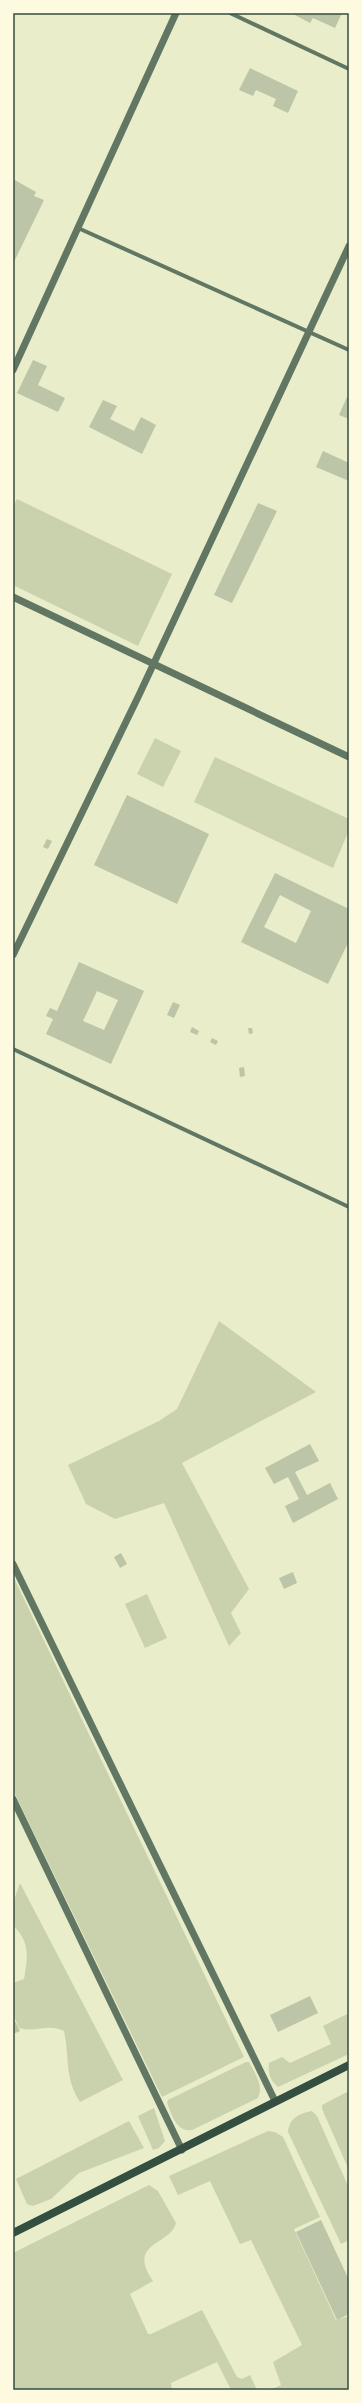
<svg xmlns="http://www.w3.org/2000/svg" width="362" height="2403" viewBox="0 0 362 2403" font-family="'IBM Plex Sans',sans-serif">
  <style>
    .green { fill: #cad2ad }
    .building { fill: #bcc5a7; fill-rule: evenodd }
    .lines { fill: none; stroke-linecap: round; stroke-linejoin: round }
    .minor { stroke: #617663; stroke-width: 4 }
    .tertiary { stroke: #617663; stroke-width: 7 }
    .secondary { stroke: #344e41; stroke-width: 8 }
    .neatline { fill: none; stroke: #344e41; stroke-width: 1.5 }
  </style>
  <rect width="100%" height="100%" fill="#e9edc9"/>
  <!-- green -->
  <path class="green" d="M17 499 172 574 138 646 13 585V507Z
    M155 738 181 751 163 787 137 774Z
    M215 757 349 819V830L333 868 194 802Z
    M219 1321 316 1392 182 1463 249 1589 231 1613 241 1633 229 1646 164 1503 115 1519 86 1504 68 1465 159 1421 177 1409Z
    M13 1576 244 2057 162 2097 13 1790Z
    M147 1594 167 1638 145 1648 125 1604Z
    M20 1883 123 2080 80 2102C64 2077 70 2059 64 2031 48 2023 37 2033 19 2028L13 2014V1983L24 1979C28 1956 30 1942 13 1925V1903Z
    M349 2013V2054L278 2087C270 2080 268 2074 269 2063L282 2057 290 2063 331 2044 323 2026Z
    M246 2062H249C255 2074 264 2085 258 2098L192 2130C176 2132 172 2115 167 2103L168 2100Z
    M349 2091V2170L322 2109V2105Z
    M154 2108 165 2141 159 2148 153 2150 138 2116Z
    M312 2111 317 2116 349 2188V2240L341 2244 288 2132C289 2118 300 2113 312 2111Z
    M129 2121 144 2148 79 2173 51 2199 33 2206 27 2204 16 2179Z
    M268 2131 275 2132 283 2137 320 2217 294 2229 336 2320 349 2316V2390H270L281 2385 273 2362 302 2345 251 2240 240 2244 210 2181 178 2195 169 2176Z
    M149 2185 158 2191 176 2223C170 2246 126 2242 153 2281L130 2294 148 2334H151L202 2310 237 2377 242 2379 250 2375 257 2390H231L217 2362 171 2383 172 2390H13V2253Z"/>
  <!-- building -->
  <path class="building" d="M296 13H342L335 28 313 18 310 23 295 15Z
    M250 68 298 91 288 113 273 106 276 99 256 90 253 96 239 90Z
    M13 179 36 192 34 196 44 200 13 264Z
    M33 360 47 366 38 385 65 398 58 412 17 393Z
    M347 397 349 398V419L339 415Z
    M103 400 117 406 110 419 134 431 141 417 156 425 142 454 89 427Z
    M323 451 349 463V481L316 467Z
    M258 503 277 511 232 603 214 595Z
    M127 795 209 834 177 904 94 865Z
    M47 839 52 841 48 849 43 847Z
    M275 873 349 909V941L328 984 241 942ZM280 895 311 911 296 943 264 927Z
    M79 962 144 991 111 1064 46 1034 53 1019 46 1016 50 1008 57 1011ZM97 991 118 1000 104 1030 83 1021Z
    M173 1002 180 1005 174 1018 167 1015Z
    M192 1027 199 1031 197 1035 190 1032Z
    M248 1028H252L253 1033 249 1034Z
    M212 1038 218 1041 216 1045 210 1042Z
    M244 1067 245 1076 240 1077 239 1068Z
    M310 1444 319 1461 295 1472 307 1495 330 1483 338 1499 293 1523 285 1506 299 1499 288 1477 274 1484 265 1468Z
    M121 1553 127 1564 120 1568 114 1557Z
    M293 1572 297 1583 284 1589 279 1578Z
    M310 1996 318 2013 278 2032 270 2015Z
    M13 2017 20 2031 13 2034Z
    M321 2220 349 2280V2314L337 2320 296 2232Z"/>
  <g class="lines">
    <!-- minor -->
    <path class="minor" d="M230 13 349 69
      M78 228 349 350
      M13 1049 349 1207"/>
    <!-- tertiary -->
    <path class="tertiary" d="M13 370 176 13
      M13 597 349 757
      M13 955 139 695 349 246
      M13 1564 275 2101
      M13 1799 182 2150"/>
    <!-- secondary -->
    <path class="secondary" d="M13 2233 349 2065"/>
  </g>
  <!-- border -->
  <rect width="362" height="2403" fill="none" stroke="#fefae0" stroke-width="28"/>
  <rect x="14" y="14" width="334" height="2375" class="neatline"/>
</svg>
